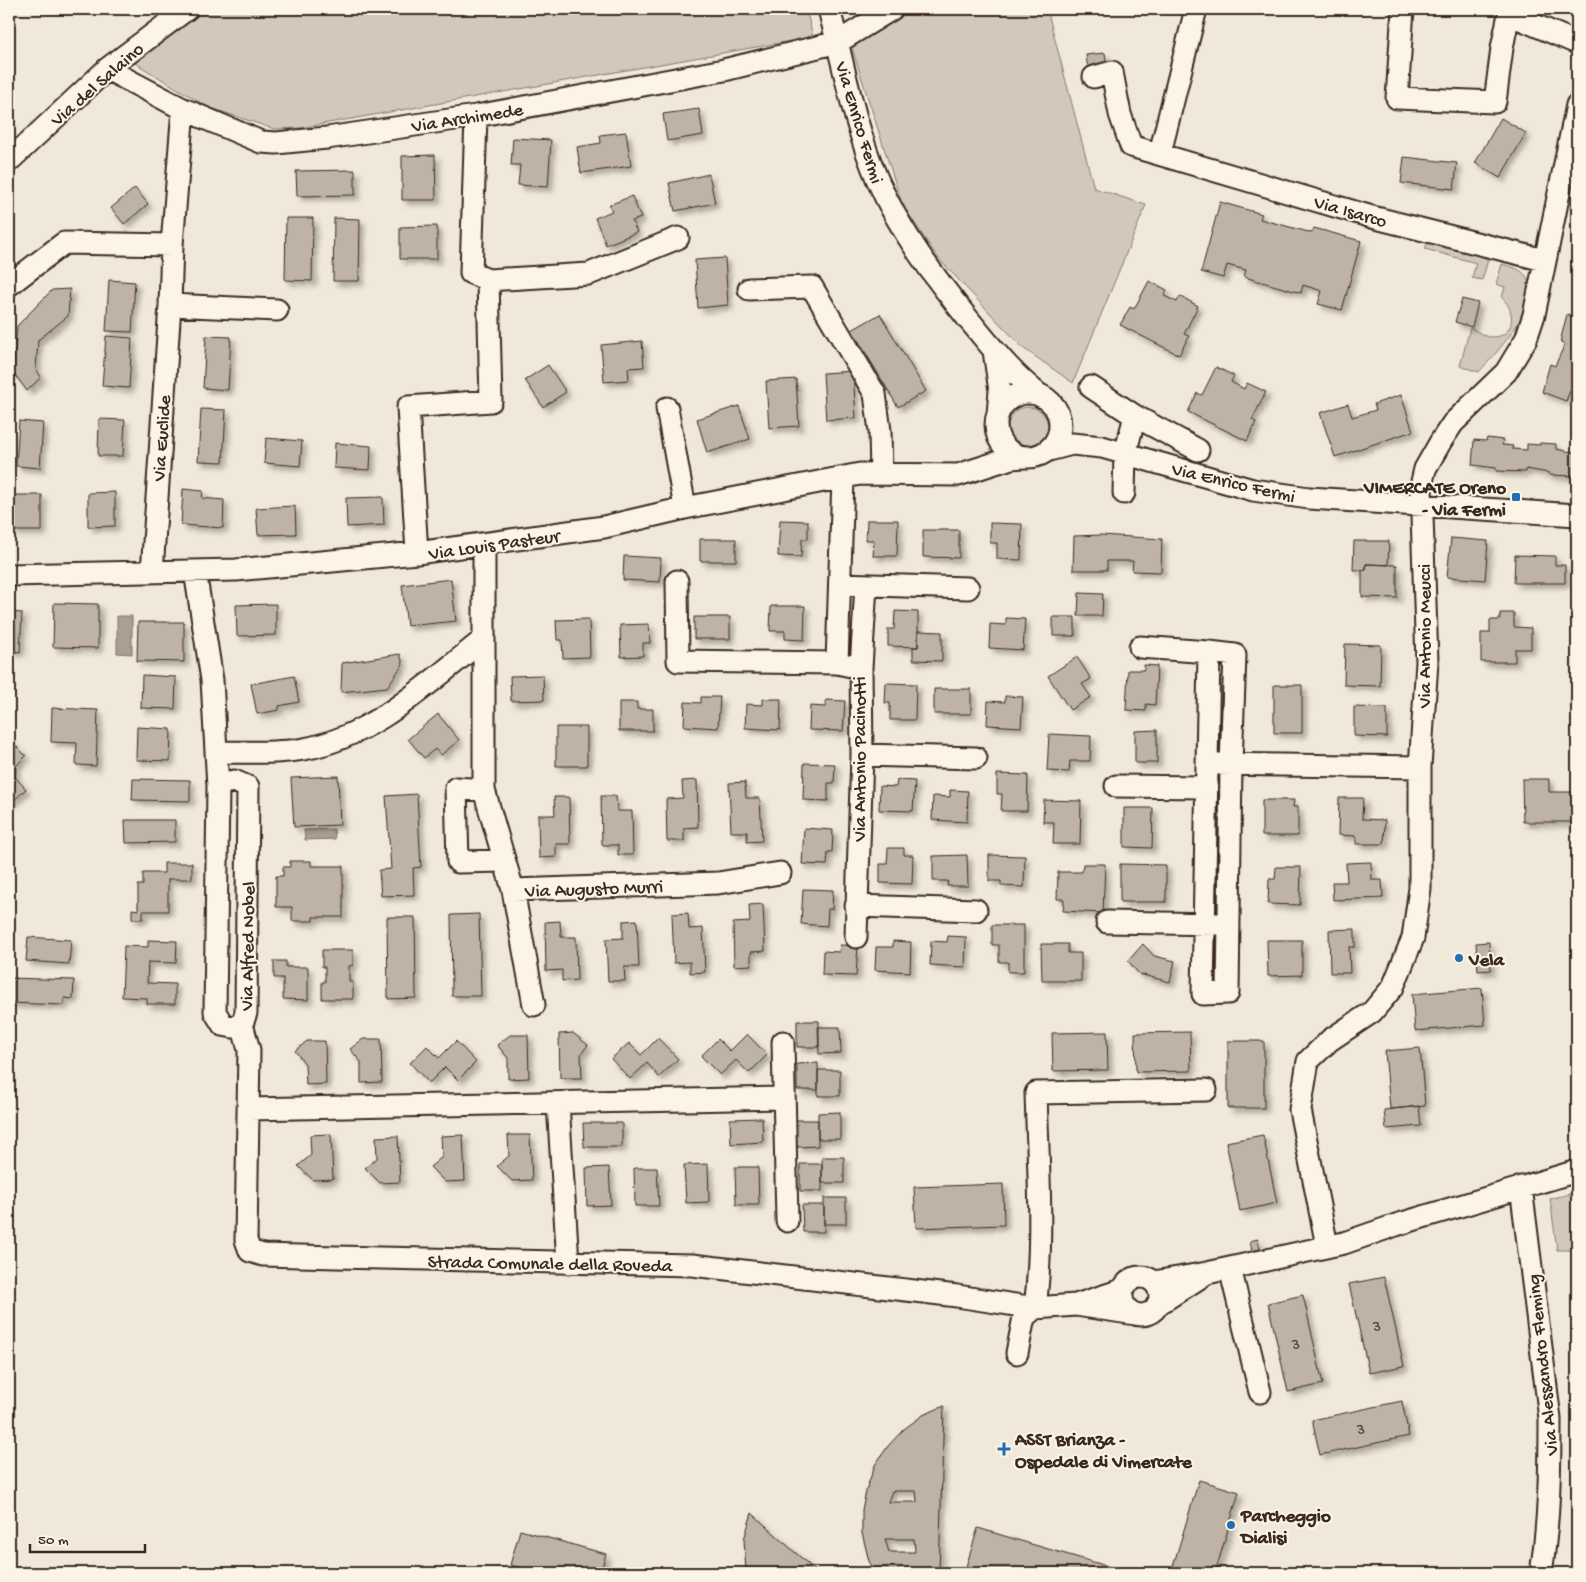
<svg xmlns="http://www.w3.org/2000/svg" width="1586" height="1582" viewBox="0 0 1586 1582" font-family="'Gochi Hand',sans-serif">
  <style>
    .green { fill: #d2c9ba; stroke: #867a6c }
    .water { fill: #aaa091; stroke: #7e7163 }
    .building { fill: #beb3a4; stroke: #3b2a1e; fill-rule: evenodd; filter: url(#shadow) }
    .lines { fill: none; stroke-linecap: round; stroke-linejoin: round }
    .minor-casing { stroke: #3b2a1e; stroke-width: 25 }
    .minor { stroke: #fcf5e5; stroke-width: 21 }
    .poi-dot { fill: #1f6fb2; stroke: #fcf5e5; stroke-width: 2 }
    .labels { text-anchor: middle; stroke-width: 4; stroke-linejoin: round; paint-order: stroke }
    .number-label { font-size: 16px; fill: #5c4c40 }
    .street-label { font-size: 19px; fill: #3b2a1e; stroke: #fcf5e5 }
    .poi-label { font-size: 19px; font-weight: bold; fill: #3b2a1e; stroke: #fcf5e5; text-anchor: start }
  </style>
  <defs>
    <filter id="shadow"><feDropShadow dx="4.5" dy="4.5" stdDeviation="2.5" flood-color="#0004"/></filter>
  </defs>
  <rect width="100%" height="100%" fill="#f0e9d9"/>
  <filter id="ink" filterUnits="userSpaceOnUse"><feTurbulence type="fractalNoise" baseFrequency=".02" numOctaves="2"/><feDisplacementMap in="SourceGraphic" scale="10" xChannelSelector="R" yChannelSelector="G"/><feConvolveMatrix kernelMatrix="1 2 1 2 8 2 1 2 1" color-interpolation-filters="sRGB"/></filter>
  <g filter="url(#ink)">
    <!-- green -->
    <path class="green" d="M207 9H806L813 37 300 128 274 129 208 107 135 63Z
      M910 9H1047L1094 188 1146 205 1073 383 1023 348 938 258 902 204 851 45Z
      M1429 239 1473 250 1488 260 1482 280 1472 278 1476 263 1425 249Z
      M1502 264C1511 267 1520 268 1526 276 1545 302 1495 354 1479 372L1460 366 1470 328C1478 330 1482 337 1491 337 1515 338 1517 311 1502 298L1505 287 1496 284Z
      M1008 427a20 20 0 1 1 40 0a20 20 0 1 1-40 0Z
      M1577 1192V1250H1557L1550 1199Z"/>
    <!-- water -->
    <path class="water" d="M117 616H132V654L117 653Z
      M334 829 335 839 305 840 304 830Z"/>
    <!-- building -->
    <path class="building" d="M1105 53 1107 67 1088 69 1086 55Z
      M699 109 703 135 667 141 663 114Z
      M1501 118 1526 133 1500 178 1475 163Z
      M626 132 631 166 581 173 577 147 601 143 600 135Z
      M513 138 551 140 548 187 518 185 520 165H511Z
      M435 155 436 200H402V156Z
      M1404 157 1457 163 1454 189 1401 183Z
      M355 170V195L297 196 296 171Z
      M709 174 715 203 675 211 669 183Z
      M135 188 148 204 124 224 111 208Z
      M632 196 641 218 632 221 637 232 606 245 595 218 612 211 609 205Z
      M1220 202 1262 214 1260 219 1312 233 1314 228 1361 241 1342 310 1318 304 1322 291 1303 285 1301 293 1244 277 1246 270 1227 265 1223 278 1201 272Z
      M286 218H313L312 281 285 280Z
      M334 218 360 219 359 281H333Z
      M437 226V259H400V227Z
      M725 258 728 305 698 308 695 260Z
      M109 280 135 282 132 332 106 331Z
      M1149 281 1167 290 1164 296 1177 302 1180 296 1198 306 1184 334 1189 336 1179 355 1120 325 1130 307 1134 309Z
      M70 289 68 316 38 340 36 369 41 377 27 391 13 372 17 326 52 290Z
      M1462 299 1478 303 1472 327 1455 322Z
      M1575 307H1577V379L1575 378 1566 401 1542 392 1550 364 1555 366 1565 344 1560 342 1567 314 1572 316Z
      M880 314 926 391 898 407 852 330Z
      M106 336 132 338 129 388 102 386Z
      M206 336 231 337 228 390 203 388Z
      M642 341 644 367 628 368 629 380 604 382 601 345Z
      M548 365 566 392 543 407 525 380Z
      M1216 367 1234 376 1231 382 1244 389 1247 383 1266 392 1252 420 1256 422 1247 441 1188 412 1197 393 1202 395Z
      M853 371 856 418 826 420 823 373Z
      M796 379 799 426 769 428 766 381Z
      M1401 395 1413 431 1335 457 1320 413 1348 404 1352 417 1376 410 1374 404Z
      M739 406 750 439 707 453 697 419Z
      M201 409 226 410 223 462 198 461Z
      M99 419 125 420 123 456H98Z
      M19 421 43 423 40 468 16 466Z
      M266 438 302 441 300 466 264 463Z
      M1487 438 1503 440 1502 445 1513 446 1512 449 1527 450V444L1540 445V443L1556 444V449L1577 453V476L1549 475V473L1526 469V472L1496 471V468L1472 465 1474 440 1486 441Z
      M335 443 371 446 370 470 334 468Z
      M183 489 203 491 202 498 224 500 223 528 181 525Z
      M115 492V526L88 527V493Z
      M13 495H42V531H13Z
      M383 497 384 525 347 527 346 498Z
      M295 506 296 534 258 535 256 508Z
      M780 520 808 521V539H802L801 557 778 556Z
      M867 520H898L897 556H873L874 540H866Z
      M990 523 1022 524 1021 560 997 559V543H990Z
      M923 530H959V558L923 557Z
      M1101 535 1162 539 1161 572 1132 571 1133 561H1107V570H1073L1074 536Z
      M1451 538 1488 541 1485 580 1447 577Z
      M700 539H736V561H700Z
      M1354 541H1389L1388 565 1366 564V570H1353Z
      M1515 555 1555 556V565H1565V583H1514Z
      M624 556 661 558 660 582 623 580Z
      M1366 564 1397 565V598L1362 597V570H1366Z
      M451 579 456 621 407 626 402 585Z
      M1079 593 1103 594 1102 616H1078Z
      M54 603 98 604V648L53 647Z
      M276 604V635L237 636 236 605Z
      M771 606H805L804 640 785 639V631H770Z
      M895 611 918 612V647L888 646V629H894Z
      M9 612 22 613 20 652 9 651Z
      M1500 613H1514V627L1531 628V649H1515V662H1481V633H1490V620H1500Z
      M694 617H730V639H694Z
      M1053 617H1075V636H1053Z
      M1006 618 1025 619 1023 650 989 648 990 624 1006 625Z
      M589 619 590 657 563 658 562 640H557L556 620Z
      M138 622H184V662L137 661Z
      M649 624 650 643H643V656L621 657 620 625Z
      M918 631 942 632V661L913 660V647H918Z
      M1345 644 1381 645 1380 686 1344 685Z
      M400 654 403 664 387 687 341 692 342 663Z
      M1077 657 1091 679 1082 684 1091 697 1070 710 1048 676Z
      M1144 665 1157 666 1155 705 1146 704V711L1126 710 1128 670H1144Z
      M142 675 176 677 175 709 141 708Z
      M543 675 544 700 511 701 510 676Z
      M294 676 299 702 279 706V710L257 714 251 684Z
      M886 683 916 684 915 720H890V703H885Z
      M1274 685H1302V733H1274Z
      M934 689H971V714H934Z
      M1005 696 1023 697 1021 727 987 725 988 701 1005 702Z
      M701 697H720L718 728 684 726 685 702 701 703Z
      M763 699H781L780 730 745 728 746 704 763 705Z
      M826 700 845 701 843 731 809 730 810 706 826 707Z
      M619 702H637V709H653V731H619Z
      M1354 707 1387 708V737L1354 736Z
      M52 708 98 710 96 766 76 765 77 743 51 742Z
      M438 714 459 740 441 755 435 749 424 758 408 739Z
      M137 727 171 729 170 761 136 760Z
      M556 727H587V766H556Z
      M1157 730V763H1135V731Z
      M1049 734 1091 736 1090 761H1070L1069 772 1047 771Z
      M9 739 26 756 16 766 15 777 26 789 9 805Z
      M804 763 835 764 834 783H828V801L803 800Z
      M997 774 1028 775 1027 811H1001L1002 794H997Z
      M338 776 340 825 294 827 291 778Z
      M133 779 190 780V801L132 800Z
      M1522 779H1549V792H1573L1574 822H1523Z
      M697 780 698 827 684 828V841H667L666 799 683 798 682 781Z
      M897 780 915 781 913 811 879 810 880 786 896 787Z
      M745 782 746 798H760L762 841 747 842V832H731L729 783Z
      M950 790 968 791 967 822 932 820 933 796 950 797Z
      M417 794 421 867 413 868 414 895 381 896 379 870 391 869 386 796Z
      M601 796H616L617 811H632L633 855H618V845H602Z
      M554 797H569L570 844H556V857L539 858 538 815H555Z
      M1339 798H1363L1362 819 1385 820 1384 844H1356V836L1338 835Z
      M1044 800 1081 801 1080 844H1053L1054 822H1043Z
      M1262 800H1294L1293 807H1298V836H1262Z
      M1124 808H1153L1152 848 1124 847Z
      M125 820H175V842L126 843Z
      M804 828 833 830 832 852H828L827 865 802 864Z
      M888 848H904V855H913L912 884 880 883V864H887Z
      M967 855 968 886H947L948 881H933V856Z
      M989 855 1025 856 1024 887 1001 886V881H989Z
      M290 861H311V866H343V917H313V921H292V907H276V876H283V867H290Z
      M1371 862 1372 880H1382L1383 898 1333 900 1332 882H1347L1346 863Z
      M164 863H192V879H168V911H143V919H132V909L138 910V885H143V873H164Z
      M1083 864H1105L1103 913 1063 911 1064 899H1057L1058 872H1082Z
      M1120 864 1166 865V902H1120Z
      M1276 867H1301L1300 905 1268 904 1269 879H1275Z
      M803 889 833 890 832 909H828L827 926 801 924Z
      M763 904 765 951 751 952V965L734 966 733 923 750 922 749 905Z
      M688 913 689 929 703 928 705 972 690 973V962L674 963 672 914Z
      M479 914 481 996H452L451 915Z
      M387 917H415L416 998 388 999Z
      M637 920 639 967H624L625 981H608L606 939 623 938V921Z
      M560 921 561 937H576L577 980 562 981V970L546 971 545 922Z
      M992 925H1024V972H1008V962H999V945H992Z
      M1355 929V947H1349L1350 973H1330L1329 930Z
      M948 936 966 937 965 967 930 965 931 941 947 942Z
      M28 937 71 940 69 964 26 961Z
      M148 940 177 941 176 963 148 962 147 983 175 984V1004H147V998L122 997 124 946 148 947Z
      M1267 940H1302V975L1268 976Z
      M893 941 911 942 910 972 875 970 876 947H893Z
      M1489 942 1491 970 1478 971 1476 943Z
      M1041 944H1068V953H1081V981H1042Z
      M1143 944 1154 956 1175 961 1170 982 1139 974 1128 961Z
      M840 945 858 946 856 976 822 975 823 951 839 952Z
      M322 950H353V965L349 966V982H353V999H322V982H325V967H322Z
      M274 961H286V967H308V1000L283 999V978H274Z
      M9 978 74 980 73 999 64 998V1005L9 1003Z
      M1482 988 1485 1025 1415 1031 1412 994Z
      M797 1021H819V1047H797Z
      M818 1027H840L841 1053 819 1054Z
      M1107 1032 1108 1070 1053 1071 1052 1033Z
      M1190 1032 1191 1071 1136 1072 1135 1033Z
      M573 1033 588 1045 581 1054 582 1078H560L559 1034Z
      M747 1034 767 1055 749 1073 736 1060 720 1075 701 1056 718 1039 730 1051Z
      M510 1035H528L529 1078 508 1079V1058L497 1045Z
      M658 1038 678 1059 659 1077 647 1063 630 1079 611 1059 629 1043 641 1055Z
      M363 1039H381L382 1082 361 1083V1062L350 1049Z
      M307 1041H325L326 1084 306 1085 305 1064 295 1051Z
      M456 1041 476 1062 458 1080 445 1067 429 1083 410 1063 427 1046 439 1058Z
      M1228 1041H1264V1108H1228Z
      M1420 1048 1425 1106 1390 1109 1385 1051Z
      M818 1063V1090H797V1064Z
      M818 1070H840V1096H818Z
      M1419 1106 1421 1126 1386 1129 1384 1110Z
      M840 1112V1139H818V1113Z
      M762 1118 763 1142 731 1144 730 1119Z
      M796 1120H818V1146L796 1147Z
      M583 1123H622V1147H584Z
      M331 1134 333 1179 313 1180 298 1166 311 1155 310 1135Z
      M463 1135 465 1181 445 1182 430 1167 442 1157 441 1136Z
      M508 1135H530L532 1180 512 1181 497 1166 509 1156Z
      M1263 1135 1277 1203 1240 1211 1226 1142Z
      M398 1136 400 1182 380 1183 365 1168 377 1158 376 1137Z
      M822 1157H844V1183H822Z
      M708 1164 709 1202 686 1203 684 1165Z
      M800 1164H822V1191H800Z
      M609 1167 611 1205 587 1206 586 1168Z
      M735 1167H758L759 1205H736Z
      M634 1168H657L659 1206H635Z
      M1003 1184 1004 1225 916 1228 914 1187Z
      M824 1198H846V1224H824Z
      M802 1205H824V1232H803Z
      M1258 1239 1260 1249 1252 1251 1250 1241Z
      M1384 1277 1404 1366 1369 1373 1349 1284Z
      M1303 1295 1323 1384 1288 1392 1268 1303Z
      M1402 1401 1409 1436 1320 1455 1312 1420Z
      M944 1406 939 1573H872L862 1533V1510L867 1487 875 1465 888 1446 904 1429 923 1415ZM892 1491H916L917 1502H888ZM885 1539H914L915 1552H889Z
      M1199 1480 1239 1492 1215 1573H1171Z
      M752 1513 777 1536 818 1573H746L744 1539Z
      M978 1528 1031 1544 1131 1573H964Z
      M520 1530 606 1554 600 1573H541L510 1565Z"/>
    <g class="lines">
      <!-- minor casing -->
      <g class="minor-casing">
        <path id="minor" d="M829 9C844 66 854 126 878 181 900 231 934 277 969 320 992 348 1013 375 1042 397
          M1403 9 1397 98 1495 102 1502 48 1509 14 1577 43
          M107 69 183 109 261 142 276 143 327 138 476 116 724 70 838 42 892 9
          M1094 77 1112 72 1120 114 1131 146 1372 217 1544 260
          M1160 153 1196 9
          M9 161 107 69 187 9
          M488 280 589 274 678 238
          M9 285 64 243 172 245
          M749 289 812 287 875 394 880 431 881 474
          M170 305 277 310
          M994 351 1000 391 998 414
          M1091 387 1135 416 1125 454 1124 493
          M996 425a32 32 0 1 1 64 0a32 32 0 1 1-64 0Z
          M667 408 685 508
          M1135 416 1198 450
          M1049 450 1072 444 1102 447 1253 490 1309 498 1577 515
          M843 478 837 663 861 668 862 755 856 937
          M484 545V790L513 890 718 883 780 873
          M417 553 408 407 491 401 488 280 471 273 476 116
          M195 571 212 680 218 787
          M152 572 170 305 172 245 183 109
          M9 575 236 570 417 553 604 527 685 508 860 474 958 475 1011 458 1025 457
          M677 581 678 661 837 663
          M840 584 968 588
          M1140 647 1209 652
          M1209 652 1235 655 1231 764 1228 993 1203 994Z
          M861 668 866 585
          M216 752C245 752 275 754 304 749 375 736 429 682 484 639
          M862 755 976 758
          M1218 764 1420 767
          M234 781 248 787 246 1013 242 1024 233 1027 223 1025 215 1012 218 787 224 783Z
          M1116 786 1205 787
          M484 790 456 788 458 862 504 861
          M513 890 534 1005
          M856 906 976 910
          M1107 922 1217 924
          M242 1024 249 1050 246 1240 250 1251 263 1255 336 1257 692 1265 957 1296 1035 1308 1076 1305
          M783 1042 787 1221
          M558 1103 568 1263
          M249 1109 784 1098
          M1521 1187 1550 1419C1550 1471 1549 1522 1541 1573
          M1327 1246 1300 1110 1308 1061 1330 1040 1372 1012 1393 987 1413 938 1420 888V767L1427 662 1421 486 1425 469 1441 441 1453 423 1506 372 1526 339 1534 315 1577 105
          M1230 1268 1260 1392
          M1207 1273 1344 1243 1396 1225 1577 1171
          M1122 1296a19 19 0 1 1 38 0a19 19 0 1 1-38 0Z
          M1154 1282 1207 1273 1157 1305
          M1122 1290 1076 1305 1136 1314
          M1017 1353 1024 1317 1035 1308C1044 1237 1038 1164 1036 1093L1206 1090"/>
      </g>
      <!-- minor -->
      <use href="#minor" class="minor"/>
    </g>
  </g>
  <!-- markers -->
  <g class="poi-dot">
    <rect x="1511" y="492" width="10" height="10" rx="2.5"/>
    <circle cx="1459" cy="958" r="5"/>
    <path d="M1001.5 1441.5h5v5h5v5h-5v5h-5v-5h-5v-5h5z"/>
    <circle cx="1231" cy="1525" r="5"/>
  </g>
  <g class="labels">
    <!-- number labels -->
    <g class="number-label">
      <text x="1377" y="1331">3</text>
      <text x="1296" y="1349">3</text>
      <text x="1361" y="1434">3</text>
    </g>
    <!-- street labels -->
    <g class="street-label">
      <text transform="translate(96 83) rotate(-41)" y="7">Via del Salaino</text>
      <text transform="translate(467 116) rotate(-9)" y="7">Via Archimede</text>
      <text transform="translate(861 122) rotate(73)" y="7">Via Enrico Fermi</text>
      <text transform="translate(1351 210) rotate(16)" y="7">Via Isarco</text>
      <text transform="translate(160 438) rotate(-86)" y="7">Via Euclide</text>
      <text transform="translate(1234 481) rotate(13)" y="7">Via Enrico Fermi</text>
      <text transform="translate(494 543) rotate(-8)" y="7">Via Louis Pasteur</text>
      <text transform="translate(1423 636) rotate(-90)" y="7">Via Antonio Meucci</text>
      <text transform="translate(858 759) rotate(-90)" y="7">Via Antonio Pacinotti</text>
      <text transform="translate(594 887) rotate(-2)" y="7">Via Augusto Murri</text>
      <text transform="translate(246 946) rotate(-89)" y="7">Via Alfred Nobel</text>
      <text transform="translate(550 1262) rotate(1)" y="7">Strada Comunale della Roveda</text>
      <text transform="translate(1541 1365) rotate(-96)" y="7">Via Alessandro Fleming</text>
    </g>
    <!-- poi labels -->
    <g class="poi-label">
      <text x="1506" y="493" text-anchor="end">VIMERCATE Oreno<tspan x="1506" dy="22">- Via Fermi</tspan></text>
      <text x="1469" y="965">Vela</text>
      <text x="1015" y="1445">ASST Brianza -<tspan x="1015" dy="22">Ospedale di Vimercate</tspan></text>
      <text x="1241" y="1521">Parcheggio<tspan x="1241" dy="22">Dialisi</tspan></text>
    </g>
  </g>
  <!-- margin -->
  <rect width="1586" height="1582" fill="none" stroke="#fcf5e5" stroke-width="30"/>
  <rect x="15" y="15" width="1556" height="1552" fill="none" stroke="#3b2a1e" stroke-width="2" filter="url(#ink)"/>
  <!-- scale -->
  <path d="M30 1544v8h115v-8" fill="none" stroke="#3b2a1e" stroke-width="2.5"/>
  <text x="38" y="1544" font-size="15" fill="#3b2a1e" stroke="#fcf5e5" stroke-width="4" paint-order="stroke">50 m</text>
</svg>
